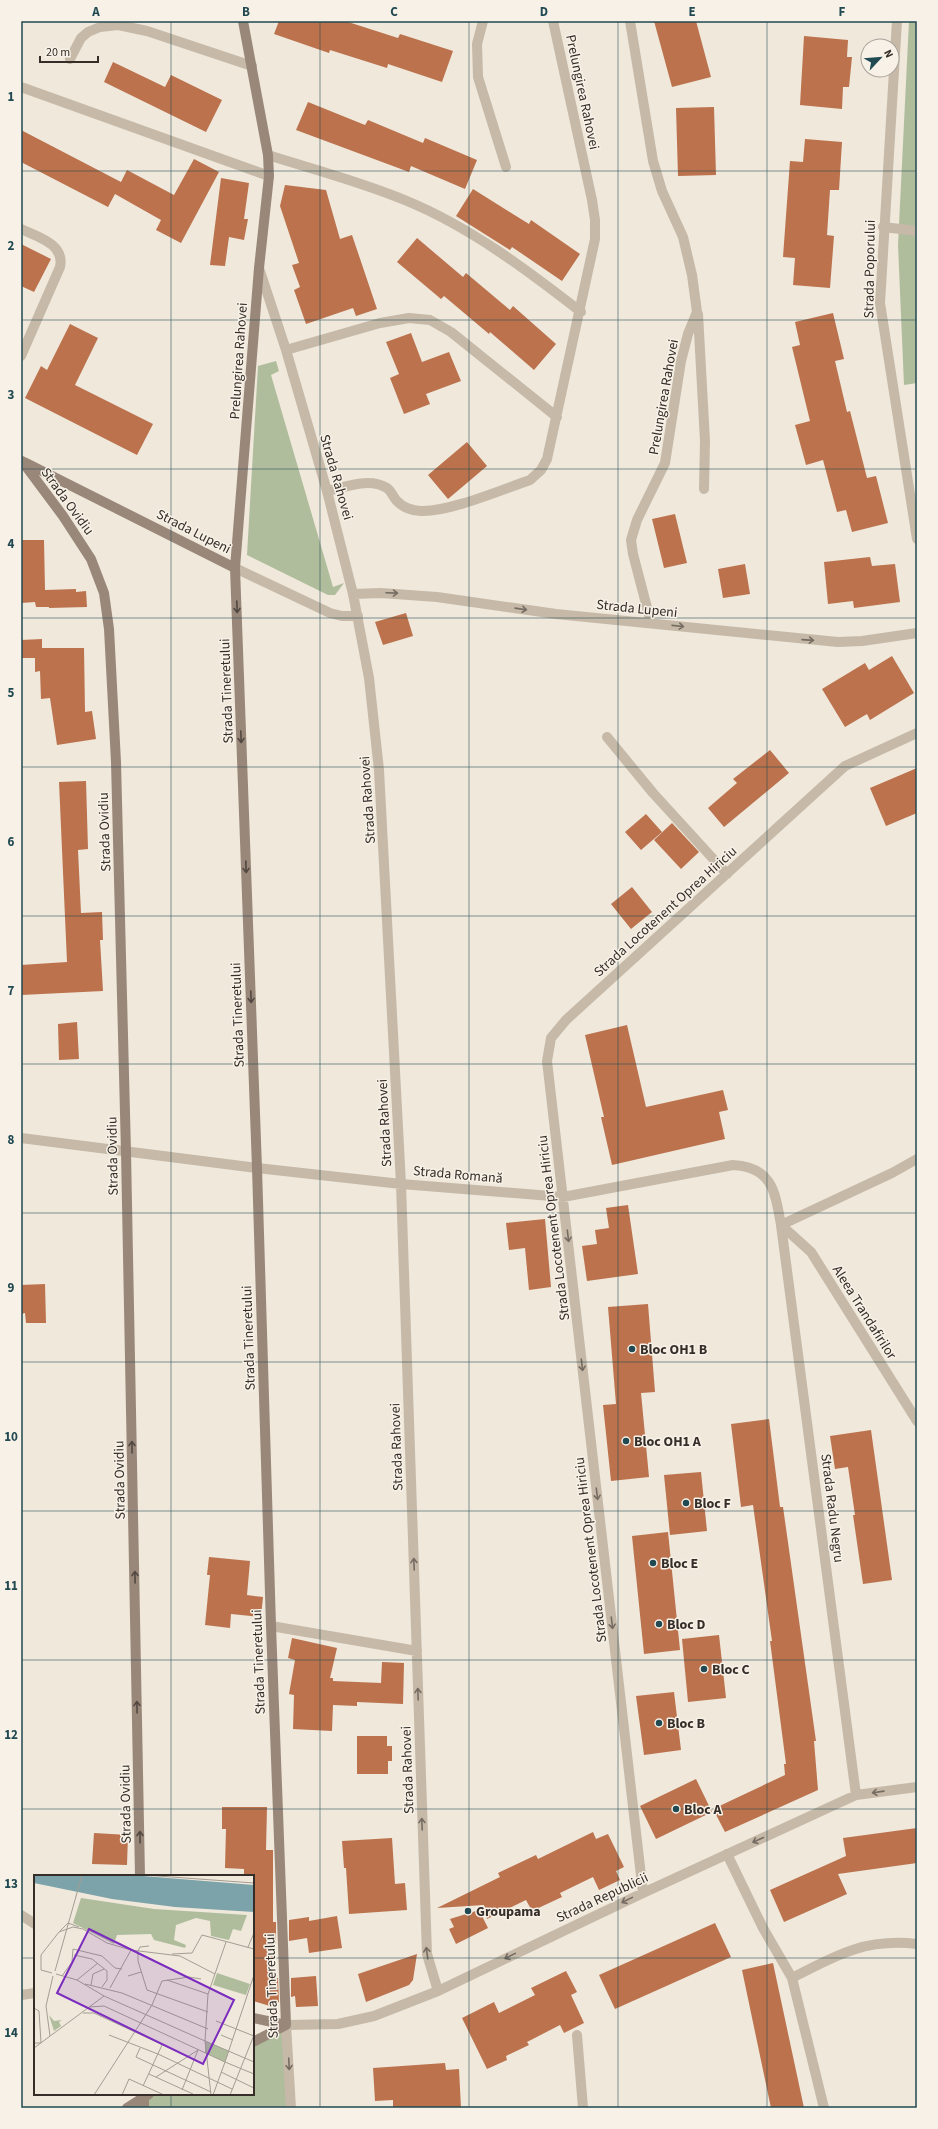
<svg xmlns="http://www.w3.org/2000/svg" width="938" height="2129" viewBox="0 0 938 2129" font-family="'Source Sans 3',sans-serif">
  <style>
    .green { fill: #afbd9c }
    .building { fill: #bb724d }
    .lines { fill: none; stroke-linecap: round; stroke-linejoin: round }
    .service { stroke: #c6b9a8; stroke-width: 10 }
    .minor { stroke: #c6b9a8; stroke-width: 10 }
    .secondary { stroke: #99887a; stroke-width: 10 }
    .oneway { stroke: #766c62 }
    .oneway2 { stroke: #524841 }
    .grid { fill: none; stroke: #214951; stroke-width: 1; stroke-opacity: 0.55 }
    .poi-dot { fill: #214951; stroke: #f7f1e7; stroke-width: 1.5 }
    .labels { text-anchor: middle; stroke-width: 3; stroke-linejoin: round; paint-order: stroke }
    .street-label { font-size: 14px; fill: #342d28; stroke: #f7f1e7 }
    .poi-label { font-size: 14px; font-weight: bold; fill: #342d28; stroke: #f7f1e7; text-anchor: start }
    .inset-road { fill: none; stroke: #a49d93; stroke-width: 1 }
    .view { fill: #7b2cbf; fill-opacity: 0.15; stroke: #7b2cbf; stroke-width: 2 }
    .inset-edge { fill: none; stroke: #342d28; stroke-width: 2 }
    .neatline { fill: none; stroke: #214951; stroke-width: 1.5 }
    .grid-label { font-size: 13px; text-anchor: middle; font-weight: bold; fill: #214951 }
  </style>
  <rect width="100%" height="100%" fill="#efe8db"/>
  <!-- green -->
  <path class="green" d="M909 21H917V383L904 385 898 245Z
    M276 361 279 371 271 375 333 587 344 583 335 595H328L247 555 258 366Z
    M286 2025 291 2108H144L149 2094H253V2042Z"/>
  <!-- building -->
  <path class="building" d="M279 21H345L398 38 400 34 453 51 442 82 388 64 387 68 330 50 329 53 274 34Z
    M654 21H696L711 77 672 87Z
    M804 36 848 40 847 57H852L849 87H843L842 109 800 105Z
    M113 62 165 87 171 75 222 100 206 132 104 82Z
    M308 102 365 125 368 120 423 143 425 138 477 160 465 189 411 166 409 172 296 130Z
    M714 107 716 175 678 176 676 108Z
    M21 130 121 182 127 170 174 195 194 159 219 172 181 243 156 230 161 220 115 194 108 207 21 162Z
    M805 139 842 142 839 190H830L827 235 834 236 830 288 793 285 795 258 783 257 790 161 803 162Z
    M221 178 249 183 244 219H248L244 240 229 237 225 266 210 265Z
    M285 185 326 190 340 239 352 235 377 309 356 316 353 308 306 324 294 290 300 287 292 265 299 263 280 206Z
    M473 189 529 224 531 220 580 254 562 281 512 247 510 250 456 216Z
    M417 238 463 277 466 273 510 310 513 306 556 344 534 370 490 332 489 334 444 296 441 299 397 262Z
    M21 244 51 259 34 292 21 286Z
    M833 313 844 359 835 361 847 412 850 411 867 478 876 476 888 523 852 532 846 510 837 512 823 460 806 465 795 425 810 421 792 347 800 345 795 322Z
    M70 324 98 338 75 385 153 424 137 455 25 398 41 366 47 370Z
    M411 333 422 362 449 352 461 381 426 394 430 404 404 414 390 378 399 374 386 342Z
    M467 442 487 466 448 499 428 475Z
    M675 514 687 563 664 568 652 519Z
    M21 540H44L45 590 76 589V592L86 591 87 607 49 608V607H36L35 602 21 603Z
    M870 557 872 566 895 564 900 602 854 608 853 601 828 604 824 562Z
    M745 564 750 594 723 598 718 569Z
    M406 613 413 636 383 645 375 622Z
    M42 639V648H84L85 712 92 711 96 739 57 745 50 698 41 699 40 671 35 672V658H21V640Z
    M892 656 914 693 870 720 867 714 845 727 822 689 865 663 869 670Z
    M770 750 789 773 724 827 708 808 737 783 733 779Z
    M917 768V813L886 826 870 788Z
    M86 781 88 849 78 850 81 913 102 912 103 940H100L103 991 21 995V965L67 962 59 782Z
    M646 814 662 832 641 850 625 832Z
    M672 823 699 852 681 869 654 840Z
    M632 887 652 912 631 929 611 904Z
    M77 1022 79 1059 59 1060 58 1024Z
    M627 1025 646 1107 723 1090 728 1110 719 1112 725 1139 612 1165 601 1117H604L585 1035Z
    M628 1205 638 1274 587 1281 582 1246 597 1244 595 1230 609 1228 606 1208Z
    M545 1219 551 1287 529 1290 525 1248 509 1250 506 1223Z
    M45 1284 46 1323H26L25 1313 21 1314V1285Z
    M648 1304 655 1392 641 1393 649 1477 611 1481 603 1405 616 1404 608 1307Z
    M769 1419 780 1507H783L816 1741H814L818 1790 725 1832 713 1809 785 1775 784 1764H786L770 1641H772L753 1505 741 1507 731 1424Z
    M871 1430 892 1580 863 1584 853 1515H855L848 1467 835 1469 830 1436Z
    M701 1472 707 1531 670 1535 664 1475Z
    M668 1532 680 1650 644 1654 632 1536Z
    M209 1557 250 1561 247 1595 263 1597 261 1617 231 1614 230 1628 205 1625 210 1575H207Z
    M719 1635 726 1698 688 1702 682 1639Z
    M292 1638 337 1648 330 1678H333V1681L381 1683 382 1662 404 1663 403 1704 357 1702V1706L333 1705 332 1731 293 1729 294 1695 289 1694 295 1660 288 1658Z
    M674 1692 681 1750 644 1755 636 1696Z
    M357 1736H387V1746H392V1761H388V1774H357Z
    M696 1779 712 1812 656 1839 640 1806Z
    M222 1807H267L266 1850H273V1922H276V1943L273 1944V1979L278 1978 279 2002 270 2006 253 2001V1875H244V1869L225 1868 226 1829H222Z
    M917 1828V1863L838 1874 847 1894 784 1922 770 1890 846 1856 843 1838Z
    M593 1832 596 1839 608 1834 624 1867 616 1871 620 1880 599 1890 593 1877 560 1893 562 1897 532 1911 526 1900 487 1919 484 1905 437 1908 500 1877 498 1873 536 1855 538 1859Z
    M94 1833 128 1835 127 1865 92 1864Z
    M392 1838 395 1884 405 1883 407 1910 349 1914 346 1868H344L342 1841Z
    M479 1910 488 1928 456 1944 449 1929 454 1927 450 1919Z
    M337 1916 342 1948 309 1953 307 1938 289 1941V1920L309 1917V1921Z
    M715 1923 731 1957 615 2009 599 1975Z
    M417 1954 413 1980 409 1985 366 2002 358 1974Z
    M773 1963 804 2108H771L742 1970Z
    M566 1971 577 1992 571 1995 584 2023 564 2033 560 2025 527 2042 529 2045 506 2056 507 2060 487 2069 462 2018 494 2002 499 2013 535 1995 531 1988Z
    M316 1976 318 2006 296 2007 295 1996 291 1997V1978Z
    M445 2063 446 2070 459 2069 461 2108H393V2100L375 2101 373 2068Z"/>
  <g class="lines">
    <!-- service -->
    <path class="service" d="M483 21 477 44 478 77 506 167
      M70 59 81 38 88 32 100 27 118 25 147 31 252 66
      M21 87 269 176
      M883 227 917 231
      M21 229C38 237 65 244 60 267L21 356
      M781 1225 892 1173 917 1159
      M727 1854 763 1928 792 1978 824 2108
      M792 1978C836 1955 866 1938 917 1944"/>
    <!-- minor -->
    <path class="minor" d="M630 21 653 161 662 191 683 237 692 275 697 312 688 334 681 361 665 463 637 520 631 540 633 554 651 623
      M897 21 880 303 917 539
      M268 155C315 170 362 182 407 201 470 227 527 270 581 312
      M259 268 286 350 327 491 353 594 369 678 379 770 401 1184 427 1954 438 1991
      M698 314 705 441 704 489
      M286 350 380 323 409 318 430 320 451 332 557 417
      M327 491C346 487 369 477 387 488 391 491 393 496 396 500 402 507 412 511 421 511 449 512 501 490 530 480L541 470 547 459 595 239V220L592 200 553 21
      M235 568 330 613 342 616H358
      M353 594 381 593 437 597 556 614 838 642 862 641 917 633
      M607 737 653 793 727 874
      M21 1138 257 1168 401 1184 563 1197 733 1165C772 1167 775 1191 781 1225L856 1795
      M781 1225 811 1252 917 1421
      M271 1626 417 1651
      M643 1893 547 1061 551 1038 566 1020 845 766 917 733
      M21 1915 35 1924
      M21 1995 35 1993
      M577 2035 583 2108
      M291 2108 286 2025 338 2024 374 2016 438 1991 643 1893 856 1795 917 1787"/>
    <!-- secondary -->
    <path class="secondary" d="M243 21 268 155 269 176 259 268 235 568 257 1168 271 1626 286 2025
      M22 461 63 516 91 559 104 593 109 629 116 762 126 1152 140 1876
      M24 462 235 568
      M253 2018 286 2025
      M253 2042 286 2025
      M144 2094V2108
      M127 2108 149 2094"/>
  </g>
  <!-- one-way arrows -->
  <defs><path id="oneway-shaft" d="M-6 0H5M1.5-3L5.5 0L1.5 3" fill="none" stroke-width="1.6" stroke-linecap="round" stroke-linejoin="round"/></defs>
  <g class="oneway">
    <use href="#oneway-shaft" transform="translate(392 593) rotate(2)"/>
    <use href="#oneway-shaft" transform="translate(521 609) rotate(8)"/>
    <use href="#oneway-shaft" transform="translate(678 626) rotate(6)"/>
    <use href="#oneway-shaft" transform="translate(808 640) rotate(4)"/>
    <use href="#oneway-shaft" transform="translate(568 1236) rotate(83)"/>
    <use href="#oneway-shaft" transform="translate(582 1365) rotate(83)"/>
    <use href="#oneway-shaft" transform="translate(597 1494) rotate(83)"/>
    <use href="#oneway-shaft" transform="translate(414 1564) rotate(-92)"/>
    <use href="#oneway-shaft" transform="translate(612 1623) rotate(83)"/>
    <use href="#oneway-shaft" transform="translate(418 1694) rotate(-92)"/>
    <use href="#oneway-shaft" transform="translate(878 1792) rotate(172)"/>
    <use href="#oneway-shaft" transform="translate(422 1824) rotate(-92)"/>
    <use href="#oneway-shaft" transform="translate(758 1840) rotate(156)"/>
    <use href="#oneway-shaft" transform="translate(627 1900) rotate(154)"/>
    <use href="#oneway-shaft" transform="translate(427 1953) rotate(-98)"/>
    <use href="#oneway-shaft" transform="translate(510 1956) rotate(154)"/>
    <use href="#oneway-shaft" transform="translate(289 2064) rotate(87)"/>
  </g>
  <g class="oneway2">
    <use href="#oneway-shaft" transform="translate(237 607) rotate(88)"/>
    <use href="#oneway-shaft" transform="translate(241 737) rotate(88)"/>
    <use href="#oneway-shaft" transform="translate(246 867) rotate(88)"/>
    <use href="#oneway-shaft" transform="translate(251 997) rotate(88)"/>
    <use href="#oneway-shaft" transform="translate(132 1447) rotate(-91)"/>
    <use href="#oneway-shaft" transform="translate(135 1577) rotate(-91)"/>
    <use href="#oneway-shaft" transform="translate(137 1707) rotate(-91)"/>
    <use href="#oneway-shaft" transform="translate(140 1837) rotate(-91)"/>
  </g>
  <!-- grid -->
  <path class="grid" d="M171 21V1876M320 21V2108M469 21V2108M618 21V2108M767 21V2108M21 171H917M21 320H917M21 469H917M21 618H917M21 767H917M21 916H917M21 1064H917M21 1213H917M21 1362H917M21 1511H917M21 1660H917M21 1809H917M21 1958H35M253 1958H917M171 2094V2108"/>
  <!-- markers -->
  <g class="poi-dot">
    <circle cx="632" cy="1349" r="4"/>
    <circle cx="626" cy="1441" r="4"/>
    <circle cx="686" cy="1503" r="4"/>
    <circle cx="653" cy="1563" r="4"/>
    <circle cx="659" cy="1624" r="4"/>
    <circle cx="704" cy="1669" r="4"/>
    <circle cx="659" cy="1723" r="4"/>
    <circle cx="676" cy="1809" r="4"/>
    <circle cx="468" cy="1911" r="4"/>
  </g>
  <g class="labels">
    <!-- street labels -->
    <g class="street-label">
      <text transform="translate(583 92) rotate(78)" y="5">Prelungirea Rahovei</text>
      <text transform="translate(869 269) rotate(-89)" y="5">Strada Poporului</text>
      <text transform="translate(238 361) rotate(-86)" y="5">Prelungirea Rahovei</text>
      <text transform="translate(663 397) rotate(-80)" y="5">Prelungirea Rahovei</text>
      <text transform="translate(337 477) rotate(74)" y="5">Strada Rahovei</text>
      <text transform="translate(68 501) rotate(54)" y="5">Strada Ovidiu</text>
      <text transform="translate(194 531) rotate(27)" y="5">Strada Lupeni</text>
      <text transform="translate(637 608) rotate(6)" y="5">Strada Lupeni</text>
      <text transform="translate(226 691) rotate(-92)" y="5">Strada Tineretului</text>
      <text transform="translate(367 800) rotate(-94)" y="5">Strada Rahovei</text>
      <text transform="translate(104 832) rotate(-92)" y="5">Strada Ovidiu</text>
      <text transform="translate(665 911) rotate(-42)" y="5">Strada Locotenent Oprea Hiriciu</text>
      <text transform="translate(237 1015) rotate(-92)" y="5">Strada Tineretului</text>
      <text transform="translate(384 1123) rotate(-93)" y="5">Strada Rahovei</text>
      <text transform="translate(112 1156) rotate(-91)" y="5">Strada Ovidiu</text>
      <text transform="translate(458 1174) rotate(5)" y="5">Strada Romană</text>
      <text transform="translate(553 1228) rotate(-97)" y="5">Strada Locotenent Oprea Hiriciu</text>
      <text transform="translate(865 1312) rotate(58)" y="5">Aleea Trandafirilor</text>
      <text transform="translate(248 1338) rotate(-92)" y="5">Strada Tineretului</text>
      <text transform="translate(396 1447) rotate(-92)" y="5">Strada Rahovei</text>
      <text transform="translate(119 1480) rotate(-91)" y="5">Strada Ovidiu</text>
      <text transform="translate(833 1508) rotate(83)" y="5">Strada Radu Negru</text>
      <text transform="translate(590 1550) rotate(-97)" y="5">Strada Locotenent Oprea Hiriciu</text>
      <text transform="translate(258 1662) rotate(-92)" y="5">Strada Tineretului</text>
      <text transform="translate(407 1770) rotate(-92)" y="5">Strada Rahovei</text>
      <text transform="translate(125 1804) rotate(-91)" y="5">Strada Ovidiu</text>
      <text transform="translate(602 1897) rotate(-25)" y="5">Strada Republicii</text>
      <text transform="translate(271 1986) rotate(-92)" y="5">Strada Tineretului</text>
    </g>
    <!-- poi labels -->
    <g class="poi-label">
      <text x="640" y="1354">Bloc OH1 B</text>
      <text x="634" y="1446">Bloc OH1 A</text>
      <text x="694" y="1508">Bloc F</text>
      <text x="661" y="1568">Bloc E</text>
      <text x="667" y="1629">Bloc D</text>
      <text x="712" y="1674">Bloc C</text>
      <text x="667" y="1728">Bloc B</text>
      <text x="684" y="1814">Bloc A</text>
      <text x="476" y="1916">Groupama</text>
    </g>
  </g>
  <!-- overview -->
  <g transform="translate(34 1875)">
    <rect width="220" height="220" fill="#efe8db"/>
    <path d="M47 23 120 34 213 40 207 56 199 54 195 65 177 61 176 46 162 43 142 50 140 65 152 70 151 73 120 65 117 59 83 60 80 69 39 48ZM183 98 216 109 212 120 179 110ZM15 140 20 146 28 145 25 147 27 151 20 156ZM171 166 195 176 191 187 171 178Z" fill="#afbd9c"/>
    <path d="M0 0H97L220 10V37L141 32 78 24 0 8Z" fill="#7da3aa"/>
    <path class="inset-road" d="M110 0 220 8M26 56 34 48 45 52M192 67 174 119 171 166 220 187M115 71 106 72 104 76V86L113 115 174 137M214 72 220 58M138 79 158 78 168 60 220 74M40 80 58 84 73 96V105L68 112M21 96 48 0M18 98 7 95V80L25 57 39 52 49 54 73 68 97 75 146 81 181 99M22 99 43 105 70 121 171 166M220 100 191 187 220 199M28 101 38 87 39 74 68 81 81 93 88 94M94 101 107 97M43 105 64 88M133 105 174 119M51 109 88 118 174 154M57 110 59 99 70 94M76 113 97 75M55 132 70 131 191 187 179 220M0 133 5 136 7 168H0M49 138H60L153 181M182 146 220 161M75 160 124 179 198 214M187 160 199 165M16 161 12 131 19 101M171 166 177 220M0 173 70 121M106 173 102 182 177 217M187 197 220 213M115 199 159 219M122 202 164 175M109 211 128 170M148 215 164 175M60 220 118 130 128 106 155 102 167 104M88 220 95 204 130 220M196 220 220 160"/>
    <path class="view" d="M55 54 200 125 169 189 23 118Z"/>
    <rect width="220" height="220" class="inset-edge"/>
  </g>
  <!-- border -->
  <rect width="938" height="2129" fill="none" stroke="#f7f1e7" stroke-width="44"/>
  <!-- north arrow -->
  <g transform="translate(880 58) rotate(64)"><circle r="19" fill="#f7f1e7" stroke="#a9a39b"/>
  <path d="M0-3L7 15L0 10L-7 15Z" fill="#214951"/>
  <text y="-6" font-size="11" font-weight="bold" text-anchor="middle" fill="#342d28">N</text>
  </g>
  <!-- scale -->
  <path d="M40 56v6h58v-6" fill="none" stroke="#342d28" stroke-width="2"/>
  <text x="46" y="56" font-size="12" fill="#342d28" stroke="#f7f1e7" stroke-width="3" paint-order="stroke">20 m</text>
  <rect x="22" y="22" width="894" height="2085" class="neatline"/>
  <g class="grid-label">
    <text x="96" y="16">A</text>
    <text x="246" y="16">B</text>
    <text x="394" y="16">C</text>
    <text x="544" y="16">D</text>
    <text x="692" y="16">E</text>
    <text x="842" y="16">F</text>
    <text x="11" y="101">1</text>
    <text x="11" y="250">2</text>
    <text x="11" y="399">3</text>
    <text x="11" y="548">4</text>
    <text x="11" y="697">5</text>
    <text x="11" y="846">6</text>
    <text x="11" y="995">7</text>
    <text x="11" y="1144">8</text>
    <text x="11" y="1292">9</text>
    <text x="11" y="1441">10</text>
    <text x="11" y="1590">11</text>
    <text x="11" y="1739">12</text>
    <text x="11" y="1888">13</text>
    <text x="11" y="2037">14</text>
  </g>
</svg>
